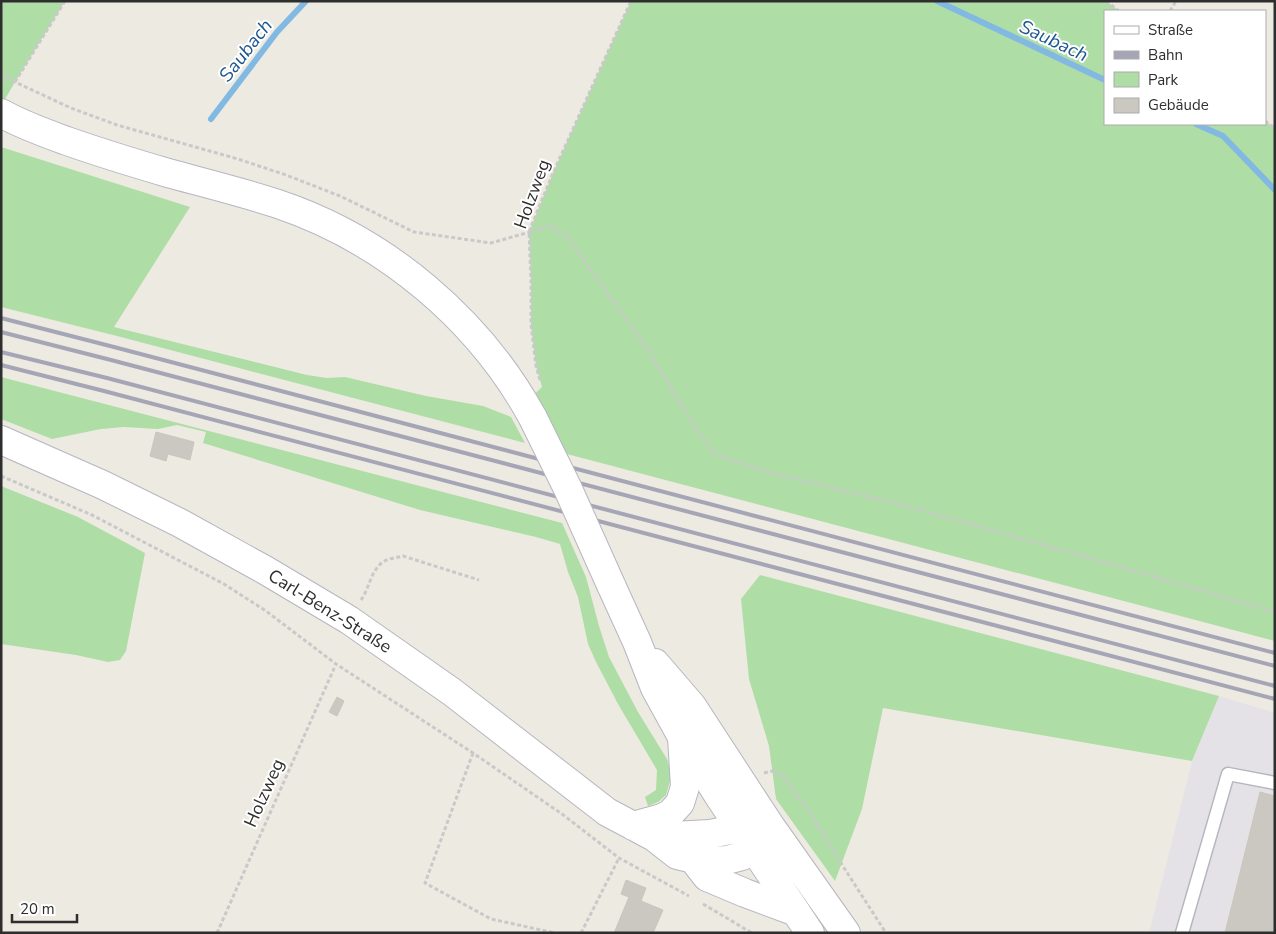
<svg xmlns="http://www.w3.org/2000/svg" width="1276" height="934" viewBox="0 0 1276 934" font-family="'Nunito Sans',sans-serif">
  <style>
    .industrial { fill: #e4e2e7 }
    .green { fill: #afdda6 }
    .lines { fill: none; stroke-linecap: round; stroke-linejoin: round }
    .stream { stroke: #82b9e3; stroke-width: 6 }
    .building { fill: #cac8c0; stroke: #c9c7bc }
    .service-casing { stroke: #b6b6c0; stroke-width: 15 }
    .tertiary-casing { stroke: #b6b6c0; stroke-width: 30 }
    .secondary-casing { stroke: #b6b6c0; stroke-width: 30 }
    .path { stroke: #c9c9c9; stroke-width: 3; stroke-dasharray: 4 2.5; stroke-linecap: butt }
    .service { stroke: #fff; stroke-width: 12 }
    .tertiary { stroke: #fff; stroke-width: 28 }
    .secondary { stroke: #fff; stroke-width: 28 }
    .rail { stroke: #a6a5b6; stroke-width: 4 }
    .secondary-bridge-casing { stroke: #b6b6c0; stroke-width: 30; stroke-linecap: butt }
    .secondary-bridge { stroke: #fff; stroke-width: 28 }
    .labels { text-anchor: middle; stroke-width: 4; stroke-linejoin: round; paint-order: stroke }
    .street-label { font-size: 18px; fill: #2e2e2e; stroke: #fff }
    .water-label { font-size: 19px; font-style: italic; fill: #1d5792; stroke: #fff }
  </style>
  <rect width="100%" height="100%" fill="#edeae2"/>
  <!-- industrial -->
  <path class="industrial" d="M1219 696 1275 713V933H1149L1192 761Z"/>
  <!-- green -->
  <path class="green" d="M1 1H65L15 82 1 106Z
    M631 1H1106L1119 11H1105V124H1265V121L1275 128V641L548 449 525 403 542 387 536 366 531 324V280L529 232 553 173Z
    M1 147 190 207 114 327 307 375 327 378 345 377 426 396 483 406 511 417 525 443 117 336 1 307Z
    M1 377 562 523 586 577 599 626 609 657 638 712 667 759 670 769V781L666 795 658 802 648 806 645 797 656 790 657 770 618 704 596 662 588 644 578 597 568 572 560 544 536 537 420 510 203 443 206 432 177 425 158 429 124 427 101 429 52 439 1 419Z
    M1 486 78 517 145 553 126 651 120 660 108 662 76 655 1 644Z
    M760 575 1219 696 1192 761 883 708 862 809 835 881 776 799 769 746 749 679 741 599Z"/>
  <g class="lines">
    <!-- stream -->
    <path class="stream" d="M937 1 1105 80
      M211 119 277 32 306 1
      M1196 124 1223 136 1275 190"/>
  </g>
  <!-- building -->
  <path class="building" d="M156 432 194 442 190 460 168 454 166 461 150 456Z
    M337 697 344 701 337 716 329 712Z
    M1260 792 1275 796V933H1225Z
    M626 880 646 888 641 901 663 910 653 933H614L629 897 621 894Z"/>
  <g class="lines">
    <!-- service casing -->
    <g class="service-casing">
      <path id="service" d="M1182 933 1228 774 1275 783"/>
    </g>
    <!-- tertiary casing -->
    <g class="tertiary-casing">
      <path id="tertiary" d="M1 440 103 485 180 523 265 570 349 620 452 692 607 812 654 837 677 855 693 859 718 861 727 860 742 856 755 850 766 830
        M633 826 662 818 671 813 680 803 685 787 682 737
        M654 837 710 834 740 828 763 825
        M693 859 707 877 745 893 796 912"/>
    </g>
    <!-- secondary casing -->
    <g class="secondary-casing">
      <path id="secondary" d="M1 113C22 125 45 133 67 141 101 153 134 163 168 173 205 183 242 192 278 204 385 240 479 319 533 418
        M611 585 637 642 655 688 682 737 720 798 810 933
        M655 663 692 706 769 824 846 933"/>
    </g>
    <!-- path -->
    <path class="path" d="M1106 1 1119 11
      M1170 11 1176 1
      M1 74 15 82 71 108 117 125 238 159 286 175 340 196 414 232 491 243 551 226 567 237 648 350 696 429 717 455 772 473 910 507 1111 564 1275 612
      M15 82 65 1
      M1265 121 1275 128
      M540 380 536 366 531 324V280L529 232 553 173 631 1
      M1 476 92 515 224 584 266 611 336 664 473 753 562 814 619 858 689 896
      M361 600C369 589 371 570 383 562 389 558 396 558 403 556L479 580
      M473 753 425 883 491 919 555 933
      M764 773 772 771 782 775 809 811 846 871 886 933
      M703 904 752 933
      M217 933 336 664
      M581 933 619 858"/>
    <!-- service -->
    <use href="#service" class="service"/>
    <!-- tertiary -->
    <use href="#tertiary" class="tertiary"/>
    <!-- secondary -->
    <use href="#secondary" class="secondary"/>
    <!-- rail -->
    <path class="rail" d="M1 318 114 347 1275 653
      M1 332 111 360 1275 666
      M1 352 107 378 1275 686
      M1 365 104 391 1275 699"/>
    <!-- secondary-bridge casing -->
    <g class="secondary-bridge-casing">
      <path id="secondary-bridge" d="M533 418 568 489 611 585"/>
    </g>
    <!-- secondary-bridge -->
    <use href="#secondary-bridge" class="secondary-bridge"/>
  </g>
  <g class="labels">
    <!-- street labels -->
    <g class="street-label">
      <text transform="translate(532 194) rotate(-70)" y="6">Holzweg</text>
      <text transform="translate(330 611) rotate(32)" y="6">Carl-Benz-Straße</text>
      <text transform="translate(264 793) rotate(-66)" y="6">Holzweg</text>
    </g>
    <!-- water labels -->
    <g class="water-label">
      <text transform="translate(1054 40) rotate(25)" y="7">Saubach</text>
      <text transform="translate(245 50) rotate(-52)" y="7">Saubach</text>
    </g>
  </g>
  <!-- border -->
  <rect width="1276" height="934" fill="none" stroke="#2e2e2e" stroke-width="5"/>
  <!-- legend -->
  <rect x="1104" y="10" width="162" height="115" fill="#ffffff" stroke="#ababab"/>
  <rect x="1114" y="26" width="25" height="8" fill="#ffffff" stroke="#ababab"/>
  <text x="1148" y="35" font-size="15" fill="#2e2e2e">Straße</text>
  <rect x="1114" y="51" width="25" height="8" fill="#a6a5b6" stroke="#ababab"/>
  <text x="1148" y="60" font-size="15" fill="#2e2e2e">Bahn</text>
  <rect x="1114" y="72" width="25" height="15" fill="#afdda6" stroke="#ababab"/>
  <text x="1148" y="85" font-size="15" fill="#2e2e2e">Park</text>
  <rect x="1114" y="98" width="25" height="15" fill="#cac8c0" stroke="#ababab"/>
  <text x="1148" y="110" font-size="15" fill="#2e2e2e">Gebäude</text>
  <!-- scale -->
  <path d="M12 914v8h65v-8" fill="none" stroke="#2e2e2e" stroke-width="2.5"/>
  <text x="20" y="914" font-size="15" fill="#2e2e2e" stroke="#ffffff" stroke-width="4" paint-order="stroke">20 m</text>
</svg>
